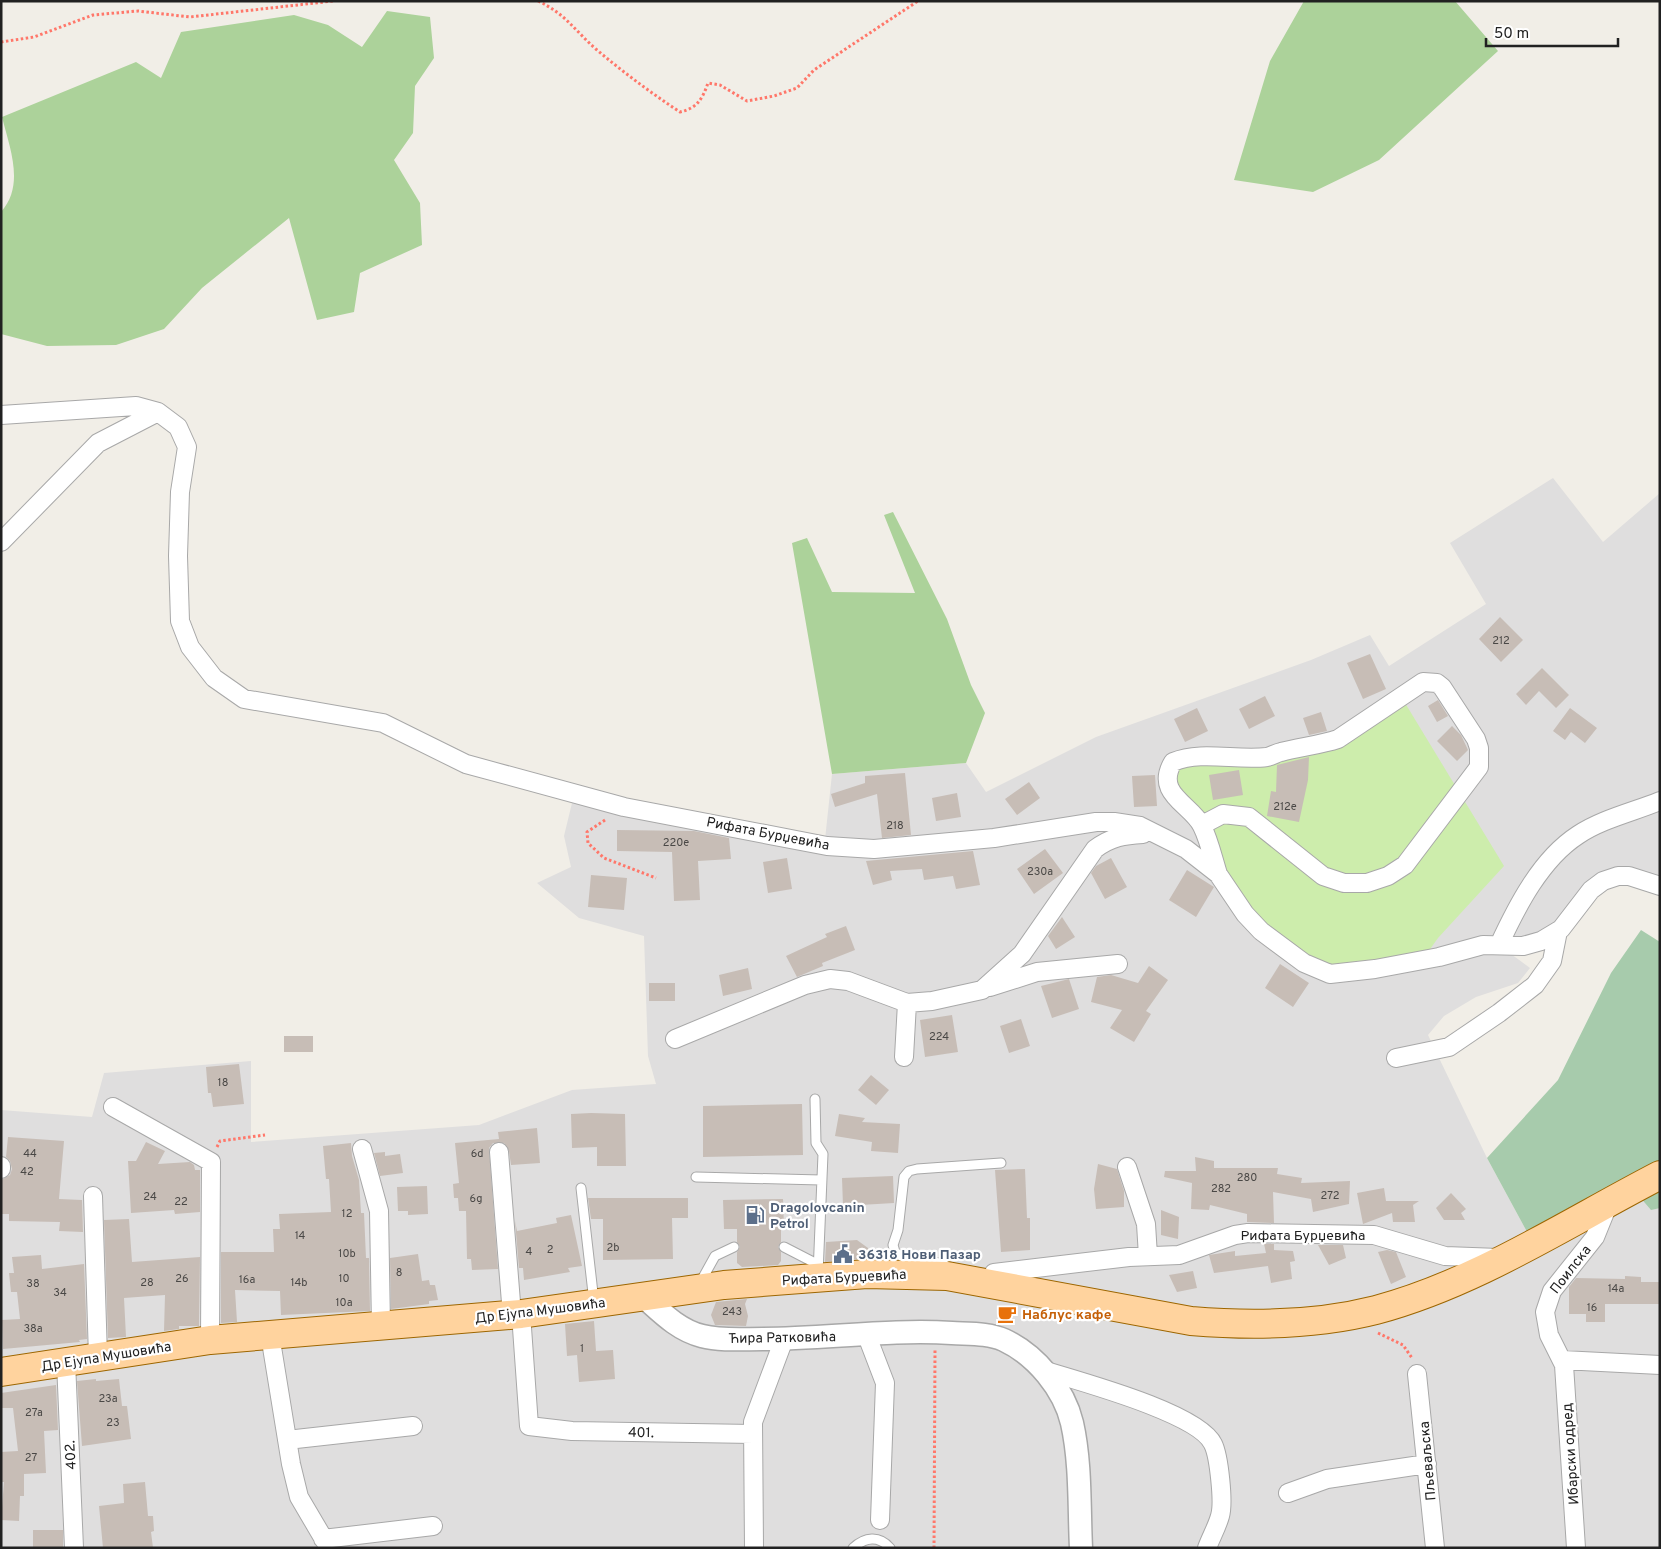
<svg xmlns="http://www.w3.org/2000/svg" width="1661" height="1549" viewBox="0 0 1661 1549" font-family="Overpass,sans-serif">
  <style>
    .residential { fill: #dfdede }
    .grass { fill: #cdedac }
    .forest { fill: #acd29a }
    .cemetery { fill: #a7cbac }
    .building { fill: #c7bdb6 }
    .lines { fill: none; stroke-linecap: round; stroke-linejoin: round }
    .service-casing { stroke: #a8a8a8; stroke-width: 11 }
    .minor-casing { stroke: #a8a8a8; stroke-width: 20 }
    .tertiary-casing { stroke: #a8a8a8; stroke-width: 25 }
    .primary-casing { stroke: #9d6600; stroke-width: 30 }
    .path { stroke: #ff776a; stroke-width: 3; stroke-dasharray: 2.5 2.5; stroke-linecap: butt }
    .service { stroke: #fff; stroke-width: 9 }
    .minor { stroke: #fff; stroke-width: 18 }
    .tertiary { stroke: #fff; stroke-width: 22 }
    .primary { stroke: #ffd39e; stroke-width: 28 }
    .labels { text-anchor: middle; stroke-width: 4.5; stroke-linejoin: round; paint-order: stroke }
    .number-label { font-size: 11px; fill: #4a4846 }
    .street-label { font-size: 14px; fill: #212121; stroke: #fff }
    .service-label { font-size: 14px; font-weight: bold; fill: #4e5e75; stroke: #fff; text-anchor: start }
    .food-label { font-size: 14px; font-weight: bold; fill: #c56008; stroke: #fff; text-anchor: start }
  </style>
  <rect width="100%" height="100%" fill="#f1eee7"/>
  <!-- residential -->
  <path class="residential" d="M1553 478 1603 542 1660 493V886L1618 876 1561 929 1500 946 1530 968 1518 983 1476 997 1444 1016 1428 1035 1487 1158 1533 1243 1660 1175V1548H1V1110L92 1117 104 1073 251 1061V1142L479 1125 572 1090 656 1084 648 1056 644 936 579 918 537 883 571 867 564 836 572 803 660 821 824 849 832 774 966 763 986 792 1096 737 1311 660 1370 635 1389 666 1486 604 1450 543Z"/>
  <!-- grass -->
  <path class="grass" d="M1402 698 1504 866 1438 938 1423 959 1330 974 1245 914 1202 825 1173 796 1169 770 1326 743Z"/>
  <!-- forest -->
  <path class="forest" d="M1304 1H1455L1498 51 1379 160 1313 192 1234 180 1270 61Z
    M387 11 430 17 434 58 415 86 413 133 394 160 420 203 422 245 360 273 354 312 317 320 289 218 202 288 164 329 116 345 47 346 1 334V212C25 185 10 149 2 117L136 62 161 78 181 32 294 15 328 25 362 47Z
    M893 512 947 619 971 685 985 713 966 763 832 774 792 543 807 538 832 592 915 593 884 515Z"/>
  <!-- cemetery -->
  <path class="cemetery" d="M1641 930 1660 942V1208L1651 1210 1633 1189 1533 1243 1487 1158 1558 1080 1611 973Z"/>
  <!-- building -->
  <path class="building" d="M1500 617 1523 640 1501 662 1479 639Z
    M1370 654 1386 689 1363 699 1347 663Z
    M1542 668 1569 695 1556 708 1539 691 1526 705 1516 694Z
    M1265 696 1275 716 1249 729 1239 709Z
    M1438 700 1448 716 1437 722 1428 706Z
    M1197 708 1208 731 1185 742 1174 719Z
    M1570 708 1597 728 1585 743 1571 732 1565 740 1553 731Z
    M1321 712 1327 731 1309 735 1303 718Z
    M1452 726 1461 735 1468 750 1457 761 1437 741Z
    M1309 757 1308 780 1299 822 1267 816 1271 791 1276 792 1277 765Z
    M1239 770 1243 795 1213 800 1209 775Z
    M905 773 911 835 882 838 877 794 835 807 831 794 865 783V776Z
    M1155 775 1157 806 1134 807 1132 776Z
    M1029 782 1040 798 1017 815 1005 799Z
    M957 793 961 817 936 821 932 798Z
    M617 830 694 831 729 838 731 859 698 861 700 900 674 901 672 852 617 851Z
    M1045 849 1063 873 1034 894 1017 869Z
    M973 851 980 885 956 889 953 876 924 880 922 869 890 871 892 880 873 885 866 861Z
    M787 858 792 889 768 893 763 862Z
    M1111 858 1127 887 1105 899 1091 873 1096 866Z
    M1187 870 1214 887 1196 917 1169 900Z
    M591 875 627 878 624 910 588 907Z
    M1062 917 1075 937 1056 949 1048 936Z
    M846 926 855 950 822 963 823 966 797 977 786 956 827 937 825 934Z
    M1280 964 1309 983 1293 1007 1265 988Z
    M1149 966 1168 980 1146 1011 1151 1014 1134 1042 1110 1028 1122 1010 1091 1002 1097 977 1111 975 1138 983Z
    M748 968 752 989 723 996 719 975Z
    M1069 979 1079 1009 1052 1018 1041 986Z
    M649 983H675V1001H649Z
    M952 1015 958 1052 925 1057 920 1020Z
    M1021 1019 1030 1046 1009 1053 1000 1026Z
    M284 1036H313V1052H284Z
    M239 1064 244 1104 213 1107 211 1093H208L206 1067Z
    M871 1075 889 1090 876 1105 858 1090Z
    M802 1104 803 1155 703 1157V1106Z
    M591 1113 625 1114 626 1166H597V1147L572 1148 571 1114Z
    M839 1114 865 1118 862 1122 900 1124 898 1153 871 1151 872 1142 835 1136Z
    M537 1128 540 1163 511 1165 509 1151 504 1143H493L489 1148 498 1269 472 1270 471 1259H467L466 1211H459L458 1198H454L453 1184 459 1183 455 1143 499 1139 498 1132Z
    M8 1137 64 1141 59 1199 82 1200 83 1232 59 1231 60 1222 9 1221V1214H1V1180L10 1175 12 1169 10 1161 6 1157Z
    M146 1142 165 1151 158 1164 190 1162 194 1165 195 1170H200V1212L175 1214 174 1210 131 1213 128 1161H136Z
    M351 1143 352 1156 359 1180 361 1213H364L366 1258H369L370 1311 281 1315 280 1291 235 1290 237 1322 221 1323V1252H274L273 1229H280L279 1214 331 1212 329 1179H326L323 1146Z
    M385 1152V1156L400 1154 403 1173 380 1176 374 1153Z
    M1195 1157 1214 1161V1168H1278L1277 1174 1302 1178 1301 1183 1350 1181 1349 1204 1313 1212 1311 1199 1273 1192 1274 1223 1247 1222V1214L1210 1205 1209 1210 1191 1209 1192 1183 1164 1177 1165 1171H1196Z
    M1098 1164 1117 1169 1124 1191V1207L1096 1209 1094 1189Z
    M1025 1169 1027 1218H1030V1250L1001 1252 995 1170Z
    M893 1176 894 1203 843 1206 842 1178Z
    M427 1186 428 1214 408 1215V1211H398L397 1187Z
    M1384 1188 1386 1201H1419L1413 1205 1415 1222H1393L1392 1213 1363 1224 1357 1193Z
    M1451 1193 1466 1209 1461 1213 1465 1220H1444L1436 1208Z
    M588 1198H688V1218H672L673 1259 603 1260V1219H591Z
    M783 1199 784 1228H781V1242L778 1247 781 1252V1261L778 1265 742 1267 737 1263V1252L740 1247 737 1242V1229H724L723 1200Z
    M1161 1210 1179 1217 1178 1239 1161 1235Z
    M571 1215 582 1266 568 1268 570 1272 524 1280 523 1268H519L515 1221 517 1231 557 1223 556 1218Z
    M129 1219 132 1262 200 1257 199 1326H179V1329L164 1331 165 1295 124 1298 126 1337 108 1338 104 1220Z
    M857 1240 868 1248 869 1258 825 1262 826 1242Z
    M1264 1244H1274V1250L1293 1251 1295 1261 1290 1262 1292 1279 1271 1283 1268 1266 1214 1273 1209 1255 1235 1251V1256L1266 1253Z
    M1318 1245H1343L1346 1258 1329 1265Z
    M1387 1250 1396 1252 1406 1277 1391 1284 1378 1252Z
    M418 1254 422 1281 429 1280 430 1285H435L438 1300 429 1301V1304L391 1309 390 1258Z
    M41 1255 42 1269 84 1264 87 1339 79 1340 80 1342 3 1349 2 1320 20 1319 17 1292H11L9 1273H14L12 1257Z
    M1193 1271 1197 1288 1177 1292 1169 1275Z
    M1625 1276 1641 1277V1282H1660V1304H1605V1322H1586V1314H1569V1287L1576 1278 1625 1279Z
    M747 1299 745 1304 748 1316 746 1326 715 1325 711 1315 716 1302Z
    M594 1321 596 1351 613 1350 615 1379 579 1382 577 1355 567 1356 565 1324Z
    M96 1379V1381L119 1379 122 1406H127L131 1439 82 1446 77 1381Z
    M56 1385 58 1430 44 1431 46 1473 24 1474V1496H20L19 1521 1 1520 4 1482H1V1452L18 1451 13 1408H1V1393Z
    M145 1482 148 1516H153L154 1531 151 1532 153 1548H103L99 1506 124 1503 123 1484Z
    M33 1530H63V1548H33Z"/>
  <g class="lines">
    <!-- service casing -->
    <g class="service-casing">
      <path id="service" d="M815 1099 816 1143 823 1154 818 1274
        M696 1177 821 1180
        M581 1188 594 1302
        M784 1247 817 1264
        M944 1264 901 1256 895 1252 893 1245 898 1230 904 1177 909 1171 917 1169 1001 1163
        M700 1283 715 1256 734 1247
        M853 1548C865 1537 879 1535 890 1548"/>
    </g>
    <!-- minor casing -->
    <g class="minor-casing">
      <path id="minor" d="M1 415 136 406 158 412 178 427 187 447 180 492 178 556 180 621 190 647 214 678 244 699 383 723 466 764 624 807 827 846 874 849 994 838 1096 822H1114L1140 826 1186 849 1218 874 1245 914 1261 931 1304 963 1330 974 1375 969 1439 957 1483 945 1523 946 1541 941 1561 929 1591 890 1603 881 1618 876H1629L1660 886
        M1 542 98 443 158 412
        M1202 825 1223 814 1249 817 1323 876 1344 883H1367L1388 876 1405 865 1479 767V748L1476 739 1442 687 1437 683 1423 682 1338 739C1320 745 1300 747 1281 752 1276 753 1272 756 1267 757 1236 761 1202 750 1173 762 1154 794 1191 804 1202 826 1209 840 1213 858 1218 874
        M1499 945C1517 906 1541 859 1578 835 1602 819 1633 812 1660 801
        M990 987 1037 972 1118 964
        M675 1039 805 985 830 979 848 981 907 1003 932 1001 982 990 1022 954 1095 849C1111 837 1124 835 1143 834
        M904 1057 907 1003
        M1396 1058 1449 1047 1499 1013 1535 985 1552 961 1558 931
        M113 1107 211 1162 210 1340
        M362 1149 379 1211 381 1326
        M499 1152 512 1315
        M1127 1167 1146 1224 1148 1256
        M1 1169V1166
        M93 1196 98 1357
        M991 1283 994 1273 1129 1257 1179 1255 1235 1235 1248 1233 1374 1235 1445 1256 1499 1258
        M521 1314 529 1426 572 1431 753 1434
        M270 1335 291 1464 299 1497 329 1548
        M867 1336 885 1383 880 1520
        M1562 1360 1660 1365
        M66 1362 74 1548
        M1043 1370C1078 1381 1199 1413 1213 1444 1219 1456 1224 1503 1220 1516 1217 1527 1211 1537 1207 1548
        M1417 1374 1435 1548
        M287 1440 413 1426
        M1288 1493 1327 1479 1427 1464
        M323 1539 433 1526
        M754 1548 753 1422 784 1339
        M1576 1548 1564 1365 1549 1335 1545 1312 1552 1291 1595 1237 1610 1200"/>
    </g>
    <!-- tertiary casing -->
    <g class="tertiary-casing">
      <path id="tertiary" d="M643 1296C661 1312 678 1330 702 1336 721 1341 743 1339 763 1339 825 1339 889 1329 952 1333 969 1334 989 1333 1004 1340 1036 1355 1064 1389 1072 1423 1081 1463 1079 1507 1081 1548"/>
    </g>
    <!-- primary casing -->
    <g class="primary-casing">
      <path id="primary" d="M1 1372 210 1340 521 1314 724 1285 867 1274 947 1276 1191 1321C1251 1326 1317 1325 1376 1310 1477 1283 1567 1223 1660 1175"/>
    </g>
    <!-- path -->
    <path class="path" d="M538 1C566 14 575 31 597 50 623 72 651 93 680 112 697 108 702 100 708 83L720 85 747 101 774 96 797 88 814 70 918 1
      M1 42 34 37 93 15 138 11 190 17 333 1
      M605 820 587 832 588 843 604 858 656 878
      M217 1147 220 1141 265 1135
      M1378 1333 1403 1345 1412 1358
      M934 1548 935 1350"/>
    <!-- service -->
    <use href="#service" class="service"/>
    <!-- minor -->
    <use href="#minor" class="minor"/>
    <!-- tertiary -->
    <use href="#tertiary" class="tertiary"/>
    <!-- primary -->
    <use href="#primary" class="primary"/>
  </g>
  <!-- icons -->
  <defs>
    <g id="fuel-bare" transform="scale(1.5)"><path d="M-5.5-6h7V0h2V4h1.3V-2.5L3-4.5l.8-.8L6-3V5H2.5V1h-1V6h-7ZM-4.2-4.7v3.2H.2V-4.7Z" fill="#5c6f8a" stroke="#fff" stroke-width="2.5" paint-order="stroke"/></g>
    <g id="civic-bare" transform="scale(1.5)"><path d="M-.6-6.5H3V-4.5H.6V-3L4-1V1h2V6H-6V1h2V-1L-.6-3ZM-1.2 2.5V6h2.4V2.5Z" fill="#5c6f8a" stroke="#fff" stroke-width="2.5" paint-order="stroke"/></g>
    <g id="cafe-bare" transform="scale(1.5)"><path d="M-5.5-4.5H6V0H3Q3 3.5 0 3.5H-2.5Q-5.5 3.5-5.5 0ZM3-3.2v2h1.7v-2ZM-6 4.5H4V6H-6Z" fill="#e8710a" stroke="#fff" stroke-width="2.5" paint-order="stroke"/></g>
  </defs>
  <g fill-rule="evenodd">
    <use href="#fuel-bare" x="755" y="1215"/>
    <use href="#civic-bare" x="843" y="1254"/>
    <use href="#cafe-bare" x="1007" y="1314"/>
  </g>
  <g class="labels">
    <!-- number labels -->
    <g class="number-label">
      <text x="1501" y="644">212</text>
      <text x="1285" y="810">212e</text>
      <text x="895" y="829">218</text>
      <text x="676" y="846">220e</text>
      <text x="1040" y="875">230a</text>
      <text x="939" y="1040">224</text>
      <text x="223" y="1086">18</text>
      <text x="30" y="1157">44</text>
      <text x="477" y="1157">6d</text>
      <text x="27" y="1175">42</text>
      <text x="1247" y="1181">280</text>
      <text x="1221" y="1192">282</text>
      <text x="1330" y="1199">272</text>
      <text x="150" y="1200">24</text>
      <text x="476" y="1202">6g</text>
      <text x="181" y="1205">22</text>
      <text x="347" y="1217">12</text>
      <text x="300" y="1239">14</text>
      <text x="613" y="1251">2b</text>
      <text x="550" y="1253">2</text>
      <text x="529" y="1255">4</text>
      <text x="347" y="1257">10b</text>
      <text x="399" y="1276">8</text>
      <text x="182" y="1282">26</text>
      <text x="344" y="1282">10</text>
      <text x="247" y="1283">16a</text>
      <text x="147" y="1286">28</text>
      <text x="299" y="1286">14b</text>
      <text x="33" y="1287">38</text>
      <text x="1616" y="1292">14a</text>
      <text x="60" y="1296">34</text>
      <text x="344" y="1306">10a</text>
      <text x="1592" y="1311">16</text>
      <text x="732" y="1315">243</text>
      <text x="33" y="1332">38a</text>
      <text x="582" y="1352">1</text>
      <text x="108" y="1402">23a</text>
      <text x="34" y="1416">27a</text>
      <text x="113" y="1426">23</text>
      <text x="31" y="1461">27</text>
    </g>
    <!-- street labels -->
    <g class="street-label">
      <text transform="translate(768 833) rotate(11)" y="5">Рифата Бурџевића</text>
      <text x="1303" y="1240">Рифата Бурџевића</text>
      <text transform="translate(1570 1269) rotate(-52)" y="5">Поилска</text>
      <text transform="translate(844 1277) rotate(-3)" y="5">Рифата Бурџевића</text>
      <text transform="translate(540 1310) rotate(-7)" y="5">Др Ејупа Мушовића</text>
      <text transform="translate(782 1337) rotate(-1)" y="5">Ћира Ратковића</text>
      <text transform="translate(106 1356) rotate(-9)" y="5">Др Ејупа Мушовића</text>
      <text transform="translate(641 1432) rotate(1)" y="5">401.</text>
      <text transform="translate(1570 1454) rotate(-94)" y="5">Ибарски одред</text>
      <text transform="translate(70 1455) rotate(-93)" y="5">402.</text>
      <text transform="translate(1427 1461) rotate(-95)" y="5">Пљеваљска</text>
    </g>
    <!-- service labels -->
    <g class="service-label">
      <text x="770" y="1212">Dragolovcanin<tspan x="770" dy="16">Petrol</tspan></text>
      <text x="858" y="1259">36318 Нови Пазар</text>
    </g>
    <!-- food labels -->
    <g class="food-label">
      <text x="1022" y="1319">Наблус кафе</text>
    </g>
  </g>
  <!-- border -->
  <rect width="1661" height="1549" fill="none" stroke="#212121" stroke-width="5"/>
  <!-- scale -->
  <path d="M1486 38v8h132v-8" fill="none" stroke="#212121" stroke-width="2.5"/>
  <text x="1494" y="38" font-size="15" fill="#212121" stroke="#ffffff" stroke-width="4" paint-order="stroke">50 m</text>
</svg>
